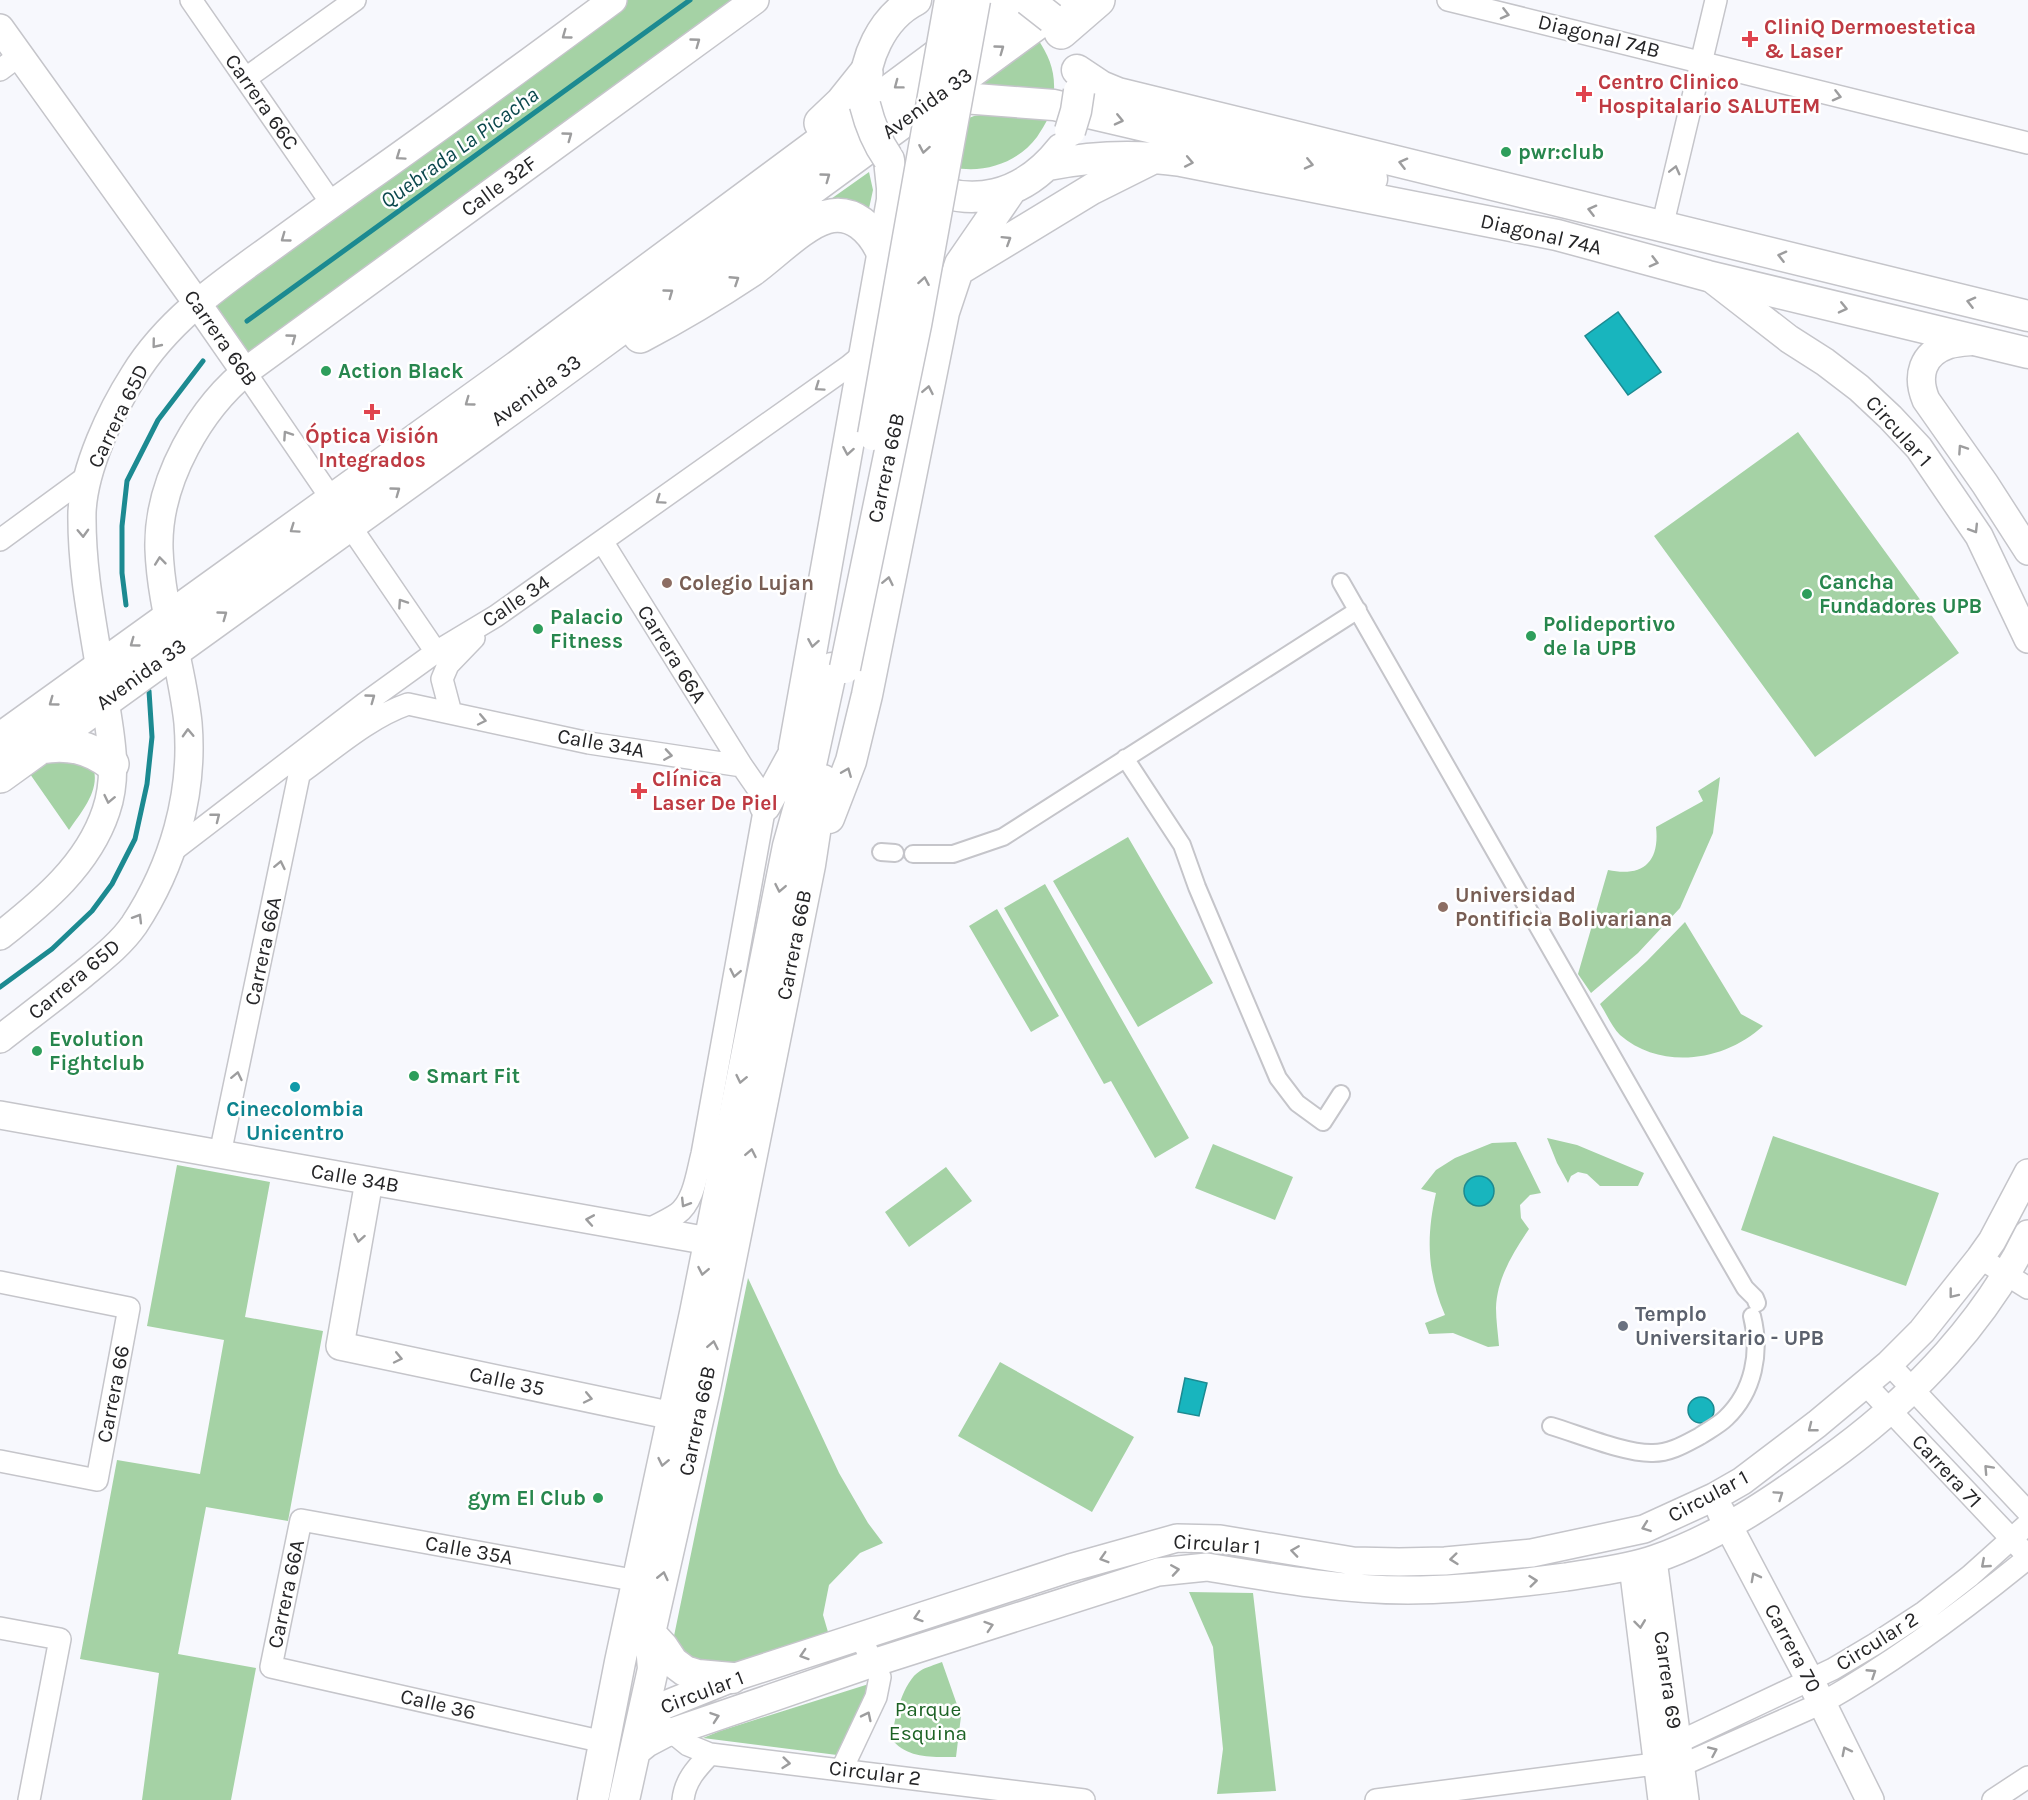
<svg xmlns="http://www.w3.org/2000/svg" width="2028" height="1800" viewBox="0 0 2028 1800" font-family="Karla,sans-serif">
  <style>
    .green { fill: #a5d2a5 }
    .water { fill: #18b5be; stroke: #1c8a91; stroke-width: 1.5 }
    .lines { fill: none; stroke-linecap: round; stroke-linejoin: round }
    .stream { stroke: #1c8a91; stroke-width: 5 }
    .pedestrian-casing { stroke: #c5c5ca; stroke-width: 20 }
    .minor-casing { stroke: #c5c5ca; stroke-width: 24 }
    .tertiary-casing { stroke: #c5c5ca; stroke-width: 30 }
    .secondary-casing { stroke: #c5c5ca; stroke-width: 33 }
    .primary-casing { stroke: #c5c5ca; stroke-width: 36 }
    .pedestrian { stroke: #fff; stroke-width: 16 }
    .minor { stroke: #fff; stroke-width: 21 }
    .tertiary { stroke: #fff; stroke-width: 27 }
    .secondary { stroke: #fff; stroke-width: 30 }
    .primary { stroke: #fff; stroke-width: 33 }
    .secondary-bridge-casing { stroke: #c5c5ca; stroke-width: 33; stroke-linecap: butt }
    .secondary-bridge { stroke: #fff; stroke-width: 30 }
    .oneway { stroke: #9d9d9e }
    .health-dot { fill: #e0444e; stroke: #fff; stroke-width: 2 }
    .leisure-dot { fill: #2e9e5b; stroke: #fff; stroke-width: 2 }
    .education-dot { fill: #8d6e63; stroke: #fff; stroke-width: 2 }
    .culture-dot { fill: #0f9aa8; stroke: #fff; stroke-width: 2 }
    .worship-dot { fill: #6b7280; stroke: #fff; stroke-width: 2 }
    .labels { text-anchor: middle; stroke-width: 5; stroke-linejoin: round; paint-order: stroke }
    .health-label { font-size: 21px; font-weight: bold; fill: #be3a42; stroke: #fff; text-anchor: start }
    .street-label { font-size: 21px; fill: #252527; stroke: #fff }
    .leisure-label { font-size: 21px; font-weight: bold; fill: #27864d; stroke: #fff; text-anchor: start }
    .education-label { font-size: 21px; font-weight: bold; fill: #785e54; stroke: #fff; text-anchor: start }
    .culture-label { font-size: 21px; font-weight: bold; fill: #0d838f; stroke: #fff }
    .worship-label { font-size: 21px; font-weight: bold; fill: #5b616d; stroke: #fff; text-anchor: start }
    .park-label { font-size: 21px; fill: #1c6224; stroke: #fff }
    .water-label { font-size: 22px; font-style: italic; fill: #0b484d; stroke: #fff }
  </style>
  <rect width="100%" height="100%" fill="#f7f8fd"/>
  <!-- green -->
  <path class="green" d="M613 0H755L245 372 197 303Z
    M1037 38C1049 56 1055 70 1054 91L978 85Z
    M1015 110 1049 117C1045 124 1041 131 1037 137 1014 168 969 178 935 161 925 156 917 148 908 142L974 116Z
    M869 172 873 190 868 213 821 206Z
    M1798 432 1959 653 1815 757 1654 536Z
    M61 757 93 767C101 790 81 812 69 830L30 774 49 761Z
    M1720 777 1713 833 1680 908 1638 953 1591 993 1578 974 1608 870C1642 877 1660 863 1656 827L1703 801 1698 791Z
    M1128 837 1213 983 1138 1027 1053 881Z
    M1045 884 1189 1138 1155 1158 1111 1081 1104 1084 1004 908Z
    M997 909 1059 1016 1031 1032 969 926Z
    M1685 922 1741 1014 1763 1026C1725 1061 1662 1071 1620 1035 1612 1027 1606 1013 1600 1004L1647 961Z
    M1773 1136 1939 1193 1906 1286 1741 1230Z
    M1547 1138 1577 1145 1644 1173 1638 1186H1600L1587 1174 1578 1172 1571 1176 1568 1183 1557 1163Z
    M1516 1142 1541 1193 1530 1195 1520 1205 1521 1218 1529 1229C1513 1253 1497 1278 1496 1308 1496 1320 1498 1334 1499 1346L1488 1347 1453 1333 1429 1334 1425 1323 1445 1315C1427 1273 1426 1237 1436 1193L1421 1189 1436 1170 1455 1158 1492 1143Z
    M1213 1144 1293 1177 1275 1220 1195 1188Z
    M177 1165 270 1182 245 1317 323 1331 288 1521 206 1507 178 1654 256 1668 231 1800H142L159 1673 80 1659 117 1460 200 1474 224 1340 147 1326Z
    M946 1167 972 1201 909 1247 885 1212Z
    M748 1278 839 1473 868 1523 883 1543 860 1553 829 1585 823 1615 828 1632 740 1663 701 1665 676 1648 674 1636Z
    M1000 1362 1134 1437 1092 1512 958 1436Z
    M1189 1592 1253 1593 1276 1791 1217 1794 1223 1749 1213 1647Z
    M942 1662 961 1716 956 1757C933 1757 910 1759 893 1741 892 1723 903 1681 920 1671 926 1667 935 1665 942 1662Z
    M872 1683 837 1755 703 1738 720 1731Z"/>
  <!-- water -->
  <path class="water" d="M1618 312 1661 372 1628 395 1585 336Z
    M1464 1191a15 15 0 1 1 30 0a15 15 0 1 1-30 0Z
    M1185 1378 1207 1383 1199 1416 1178 1412Z
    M1688 1410a13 13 0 1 1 26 0a13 13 0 1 1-26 0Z"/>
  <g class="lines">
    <!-- stream -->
    <path class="stream" d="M247 321 690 0
      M126 605 122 573V526L127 481 158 420 203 361
      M0 987 52 949 92 911 112 884 135 839 147 784 152 737 149 691"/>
    <!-- pedestrian casing -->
    <g class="pedestrian-casing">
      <path id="pedestrian" d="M1341 582 1723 1250 1745 1288 1755 1298 1757 1303
        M1125 758 1182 845 1197 887 1278 1078 1297 1103 1323 1122 1341 1094
        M881 852 895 853
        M913 854H953L1003 837 1358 610
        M1551 1426C1578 1434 1626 1454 1653 1453 1670 1453 1685 1444 1700 1436 1709 1430 1719 1425 1726 1418 1754 1391 1761 1352 1752 1316"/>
    </g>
    <!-- minor casing -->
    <g class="minor-casing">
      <path id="minor" d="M191 0 332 204
        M1448 0 2028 143
        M0 70 20 55
        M246 78 355 0
        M1662 227 1716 0
        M245 372 436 652
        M0 540 89 475
        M602 541 742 766 760 792 765 806 702 1154C697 1173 694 1202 677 1214 668 1220 657 1225 647 1230
        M451 713 442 679 448 665 474 638
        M299 774C334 749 368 718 408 704L589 743 742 766
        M170 853 364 704 436 652 496 616 849 366 866 352
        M220 1154 302 761
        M1980 1258 2028 1288
        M0 1282 129 1308 97 1480 0 1461
        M1889 1364 2028 1512
        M1866 1385 2022 1550
        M0 1628 60 1639 29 1800
        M672 1732 688 1745 710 1754 1084 1800
        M604 1742 271 1667 301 1520 638 1581
        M1666 1748 1833 1669 1875 1644 1924 1612 1970 1576 2028 1524
        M842 1769 876 1697 880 1677 860 1636
        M683 1800C685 1780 697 1768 710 1754
        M1376 1800 1647 1765 1659 1771 1680 1766 1822 1703C1895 1662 1963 1611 2028 1558
        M1993 1800 2028 1777"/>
    </g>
    <!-- tertiary casing -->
    <g class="tertiary-casing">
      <path id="tertiary" d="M0 28 197 303 245 372
        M1708 276 1789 339 1825 362 1859 388 1890 417 1919 448 1979 536 2028 639
        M1977 341C1968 342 1957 342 1948 345 1922 354 1916 376 1926 400L1985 484 2028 551
        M0 936C43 902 88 865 106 811 119 774 110 732 104 695 95 634 81 574 82 512 84 468 111 411 134 375 166 323 215 288 264 253 297 229 330 205 364 181 448 122 530 61 613 0
        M0 1039C27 1018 55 997 82 975 100 960 120 945 134 925 173 866 194 794 188 723 182 665 161 608 159 549 157 482 200 406 253 366L755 0
        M0 1115 709 1241
        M2028 1173 1992 1241 1980 1258 1922 1331 1889 1364 1817 1424 1742 1481 1714 1497 1644 1529 1532 1553 1445 1561 1399 1562 1353 1561 1220 1539 1177 1538 1070 1568 732 1678 665 1705 644 1716C652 1723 660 1732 672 1732L873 1663 1158 1572 1207 1567C1273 1578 1341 1590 1408 1590 1460 1590 1514 1584 1566 1577 1595 1572 1627 1569 1655 1559 1724 1535 1783 1493 1841 1450 1916 1394 1987 1319 2028 1234
        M369 1181 340 1346 673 1416
        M1721 1512 1822 1703 1870 1800
        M1653 1560 1685 1800
        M1633 1566 1662 1800"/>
    </g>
    <!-- secondary casing -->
    <g class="secondary-casing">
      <path id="secondary" d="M1077 70 1101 86 1118 93 2028 316
        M936 96 1054 105 1372 179
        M865 98C862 61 882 17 916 0
        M1048 165C1093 156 1135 154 1181 161L1557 235 1708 276 2028 353
        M918 182C971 211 1024 196 1061 149
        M962 268 1092 189 1152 159
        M794 748 892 200V188L889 160
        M765 806 793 755
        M829 818 851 761 867 695 944 312 960 264 1011 190
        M650 1633 663 1647 673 1662 685 1671 698 1675 732 1678
        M635 1751 646 1742 665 1732
        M593 1800 620 1662 695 1313 788 846 812 760 832 668
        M624 1800 653 1669 650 1633 705 1389 810 865 823 780"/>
    </g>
    <!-- primary casing -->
    <g class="primary-casing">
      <path id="primary" d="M1061 32 1098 0
        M821 123 842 103 866 73
        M640 336C678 316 715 294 751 270 771 256 803 223 826 217 853 209 873 230 883 252
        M0 740 517 368 1013 0
        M40 747C68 742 90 747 112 764
        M0 776 537 389 1068 0"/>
    </g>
    <!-- pedestrian -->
    <use href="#pedestrian" class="pedestrian"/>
    <!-- minor -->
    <use href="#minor" class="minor"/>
    <!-- tertiary -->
    <use href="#tertiary" class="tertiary"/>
    <!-- secondary -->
    <use href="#secondary" class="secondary"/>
    <!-- primary -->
    <use href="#primary" class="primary"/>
    <!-- secondary-bridge casing -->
    <g class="secondary-bridge-casing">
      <path id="secondary-bridge" d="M1028 0 1051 18
        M865 105C870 125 876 141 888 158
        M1070 131 1076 111 1079 91
        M873 435 950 0
        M845 668 916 325 975 0"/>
    </g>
    <!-- secondary-bridge -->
    <use href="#secondary-bridge" class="secondary-bridge"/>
  </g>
  <!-- one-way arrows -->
  <defs><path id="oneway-chevron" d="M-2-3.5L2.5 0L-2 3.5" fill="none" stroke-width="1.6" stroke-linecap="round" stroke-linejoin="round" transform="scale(1.5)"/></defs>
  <g class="oneway">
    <use href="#oneway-chevron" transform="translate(1505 14) rotate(14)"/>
    <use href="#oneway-chevron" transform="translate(566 35) rotate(144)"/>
    <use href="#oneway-chevron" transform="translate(696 42) rotate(-36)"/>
    <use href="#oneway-chevron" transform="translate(1000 49) rotate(-36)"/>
    <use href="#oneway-chevron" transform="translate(898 85) rotate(143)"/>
    <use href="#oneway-chevron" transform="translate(1837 96) rotate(14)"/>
    <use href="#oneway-chevron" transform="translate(1119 120) rotate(13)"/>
    <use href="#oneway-chevron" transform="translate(568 136) rotate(-36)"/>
    <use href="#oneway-chevron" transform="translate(924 149) rotate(100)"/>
    <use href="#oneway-chevron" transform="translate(400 156) rotate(145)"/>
    <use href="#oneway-chevron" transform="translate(1189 162) rotate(11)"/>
    <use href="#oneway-chevron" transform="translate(1403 163) rotate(-166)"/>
    <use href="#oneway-chevron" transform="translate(1309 164) rotate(13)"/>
    <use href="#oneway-chevron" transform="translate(1675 170) rotate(-76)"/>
    <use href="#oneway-chevron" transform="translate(826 177) rotate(-36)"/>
    <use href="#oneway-chevron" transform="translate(1592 210) rotate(-166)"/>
    <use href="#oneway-chevron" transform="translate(285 238) rotate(144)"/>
    <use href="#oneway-chevron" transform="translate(1007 240) rotate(-32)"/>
    <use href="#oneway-chevron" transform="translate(1782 256) rotate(-166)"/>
    <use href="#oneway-chevron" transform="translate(1654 262) rotate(15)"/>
    <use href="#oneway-chevron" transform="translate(735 280) rotate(-33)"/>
    <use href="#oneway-chevron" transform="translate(924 281) rotate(-80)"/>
    <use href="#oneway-chevron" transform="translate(669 293) rotate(-36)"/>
    <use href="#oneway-chevron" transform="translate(1971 302) rotate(-166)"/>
    <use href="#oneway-chevron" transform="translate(1843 308) rotate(13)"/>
    <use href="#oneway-chevron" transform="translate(292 338) rotate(-36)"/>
    <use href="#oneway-chevron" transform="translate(156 344) rotate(129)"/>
    <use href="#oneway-chevron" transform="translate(819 387) rotate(145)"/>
    <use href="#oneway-chevron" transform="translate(928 390) rotate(-79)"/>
    <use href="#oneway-chevron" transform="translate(469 402) rotate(144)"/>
    <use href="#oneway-chevron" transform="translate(287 435) rotate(-124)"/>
    <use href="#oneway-chevron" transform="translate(1962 449) rotate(-124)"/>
    <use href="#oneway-chevron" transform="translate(848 451) rotate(100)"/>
    <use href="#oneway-chevron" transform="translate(396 491) rotate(-36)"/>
    <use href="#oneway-chevron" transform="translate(660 500) rotate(145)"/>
    <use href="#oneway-chevron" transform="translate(294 529) rotate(145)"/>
    <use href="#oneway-chevron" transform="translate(1974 529) rotate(58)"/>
    <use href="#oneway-chevron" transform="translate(83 533) rotate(88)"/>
    <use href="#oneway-chevron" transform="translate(160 561) rotate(-96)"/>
    <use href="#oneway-chevron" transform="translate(888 581) rotate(-78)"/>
    <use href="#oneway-chevron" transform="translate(402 603) rotate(-124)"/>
    <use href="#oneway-chevron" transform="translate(223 615) rotate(-36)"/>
    <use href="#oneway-chevron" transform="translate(134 643) rotate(144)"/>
    <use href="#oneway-chevron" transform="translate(813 643) rotate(100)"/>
    <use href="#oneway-chevron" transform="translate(371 698) rotate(-36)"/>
    <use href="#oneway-chevron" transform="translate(53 702) rotate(144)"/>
    <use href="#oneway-chevron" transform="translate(482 720) rotate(12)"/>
    <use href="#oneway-chevron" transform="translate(188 733) rotate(-92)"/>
    <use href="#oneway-chevron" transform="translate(668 755) rotate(9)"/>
    <use href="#oneway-chevron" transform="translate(847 772) rotate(-68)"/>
    <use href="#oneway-chevron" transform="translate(109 799) rotate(102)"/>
    <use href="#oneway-chevron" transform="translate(216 817) rotate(-38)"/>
    <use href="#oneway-chevron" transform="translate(280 865) rotate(-78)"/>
    <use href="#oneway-chevron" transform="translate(780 888) rotate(101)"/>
    <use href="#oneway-chevron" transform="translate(138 918) rotate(-59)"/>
    <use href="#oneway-chevron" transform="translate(735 973) rotate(101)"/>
    <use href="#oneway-chevron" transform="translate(237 1076) rotate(-78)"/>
    <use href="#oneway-chevron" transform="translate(741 1079) rotate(102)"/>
    <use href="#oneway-chevron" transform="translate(751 1153) rotate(-79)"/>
    <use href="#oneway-chevron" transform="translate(685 1203) rotate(122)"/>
    <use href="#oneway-chevron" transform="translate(590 1220) rotate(-170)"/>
    <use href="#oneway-chevron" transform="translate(359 1238) rotate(100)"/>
    <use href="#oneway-chevron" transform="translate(703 1271) rotate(101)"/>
    <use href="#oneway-chevron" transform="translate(1953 1294) rotate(128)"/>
    <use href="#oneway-chevron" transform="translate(713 1345) rotate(-79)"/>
    <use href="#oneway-chevron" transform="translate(398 1358) rotate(12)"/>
    <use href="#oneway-chevron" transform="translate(588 1398) rotate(12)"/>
    <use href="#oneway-chevron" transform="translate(1812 1428) rotate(142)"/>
    <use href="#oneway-chevron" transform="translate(663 1462) rotate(102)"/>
    <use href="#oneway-chevron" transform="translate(1988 1469) rotate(-133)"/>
    <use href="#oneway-chevron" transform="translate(1779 1495) rotate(-34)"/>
    <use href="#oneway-chevron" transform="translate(1646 1527) rotate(160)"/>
    <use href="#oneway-chevron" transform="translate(1295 1551) rotate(-172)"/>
    <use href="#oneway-chevron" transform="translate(1104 1558) rotate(163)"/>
    <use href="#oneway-chevron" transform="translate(1454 1559) rotate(174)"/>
    <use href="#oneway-chevron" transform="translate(1985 1564) rotate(139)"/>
    <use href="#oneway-chevron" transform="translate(1175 1570) rotate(-9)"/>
    <use href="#oneway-chevron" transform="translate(663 1576) rotate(-77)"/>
    <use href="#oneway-chevron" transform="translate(1755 1577) rotate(-118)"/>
    <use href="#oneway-chevron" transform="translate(1533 1581) rotate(-6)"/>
    <use href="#oneway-chevron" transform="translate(918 1617) rotate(162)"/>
    <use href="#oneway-chevron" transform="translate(1640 1624) rotate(83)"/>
    <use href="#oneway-chevron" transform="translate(989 1626) rotate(-18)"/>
    <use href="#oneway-chevron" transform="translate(804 1655) rotate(162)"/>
    <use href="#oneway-chevron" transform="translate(1872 1673) rotate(-33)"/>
    <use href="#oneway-chevron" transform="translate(867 1716) rotate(-64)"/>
    <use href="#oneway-chevron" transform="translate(715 1717) rotate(-19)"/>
    <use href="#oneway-chevron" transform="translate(1713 1751) rotate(-24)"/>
    <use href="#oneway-chevron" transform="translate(1846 1751) rotate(-117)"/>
    <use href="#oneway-chevron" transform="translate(786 1763) rotate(6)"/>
  </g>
  <!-- markers -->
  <g class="health-dot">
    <path d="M1747 30h6v6h6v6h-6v6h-6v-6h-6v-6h6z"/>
    <path d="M1581 85h6v6h6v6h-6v6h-6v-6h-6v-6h6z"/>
    <path d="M369 403h6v6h6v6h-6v6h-6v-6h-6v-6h6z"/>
    <path d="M636 782h6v6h6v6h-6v6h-6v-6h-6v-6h6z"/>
  </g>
  <g class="leisure-dot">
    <circle cx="1506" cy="152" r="6"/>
    <circle cx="326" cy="371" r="6"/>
    <circle cx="1807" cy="594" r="6"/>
    <circle cx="538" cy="629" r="6"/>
    <circle cx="1531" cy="636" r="6"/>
    <circle cx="37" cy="1051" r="6"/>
    <circle cx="414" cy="1076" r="6"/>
    <circle cx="598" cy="1498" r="6"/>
  </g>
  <g class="education-dot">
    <circle cx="667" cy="583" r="6"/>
    <circle cx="1443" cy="907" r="6"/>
  </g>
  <circle class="culture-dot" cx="295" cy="1087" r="6"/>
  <circle class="worship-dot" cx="1623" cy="1326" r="6"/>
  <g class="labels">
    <!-- health labels -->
    <g class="health-label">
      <text x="1764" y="34">CliniQ Dermoestetica<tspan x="1764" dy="24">&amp; Laser</tspan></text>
      <text x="1598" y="89">Centro Clinico<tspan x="1598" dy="24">Hospitalario SALUTEM</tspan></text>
      <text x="372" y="443" text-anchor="middle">Óptica Visión<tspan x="372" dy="24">Integrados</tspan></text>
      <text x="652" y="786">Clínica<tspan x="652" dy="24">Laser De Piel</tspan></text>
    </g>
    <!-- street labels -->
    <g class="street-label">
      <text transform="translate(1599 36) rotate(14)" y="7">Diagonal 74B</text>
      <text transform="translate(262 102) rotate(55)" y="7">Carrera 66C</text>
      <text transform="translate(927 103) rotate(-36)" y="7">Avenida 33</text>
      <text transform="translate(499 186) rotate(-36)" y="7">Calle 32F</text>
      <text transform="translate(1541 234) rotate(13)" y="7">Diagonal 74A</text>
      <text transform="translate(221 338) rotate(55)" y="7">Carrera 66B</text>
      <text transform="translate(536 390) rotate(-36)" y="7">Avenida 33</text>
      <text transform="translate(118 416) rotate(-64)" y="7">Carrera 65D</text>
      <text transform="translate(1899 431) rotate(48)" y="7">Circular 1</text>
      <text transform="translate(886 468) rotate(-78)" y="7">Carrera 66B</text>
      <text transform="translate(516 601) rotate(-34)" y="7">Calle 34</text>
      <text transform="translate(672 654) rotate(58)" y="7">Carrera 66A</text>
      <text transform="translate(141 674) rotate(-36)" y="7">Avenida 33</text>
      <text transform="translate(601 743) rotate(10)" y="7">Calle 34A</text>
      <text transform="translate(794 945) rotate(-79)" y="7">Carrera 66B</text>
      <text transform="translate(263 951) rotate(-78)" y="7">Carrera 66A</text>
      <text transform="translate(74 979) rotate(-40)" y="7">Carrera 65D</text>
      <text transform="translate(355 1178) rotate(10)" y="7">Calle 34B</text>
      <text transform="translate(507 1381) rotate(12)" y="7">Calle 35</text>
      <text transform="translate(113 1394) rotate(-79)" y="7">Carrera 66</text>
      <text transform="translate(697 1421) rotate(-78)" y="7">Carrera 66B</text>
      <text transform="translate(1947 1471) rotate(47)" y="7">Carrera 71</text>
      <text transform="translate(1708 1496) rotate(-28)" y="7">Circular 1</text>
      <text transform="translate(1217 1544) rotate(4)" y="7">Circular 1</text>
      <text transform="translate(469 1550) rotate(10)" y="7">Calle 35A</text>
      <text transform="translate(286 1594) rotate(-78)" y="7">Carrera 66A</text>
      <text transform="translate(1877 1641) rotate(-32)" y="7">Circular 2</text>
      <text transform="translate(1793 1648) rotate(62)" y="7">Carrera 70</text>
      <text transform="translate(1668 1680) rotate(82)" y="7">Carrera 69</text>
      <text transform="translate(702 1692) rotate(-21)" y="7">Circular 1</text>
      <text transform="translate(438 1704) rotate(13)" y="7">Calle 36</text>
      <text transform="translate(875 1773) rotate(7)" y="7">Circular 2</text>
    </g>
    <!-- leisure labels -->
    <g class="leisure-label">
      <text x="1518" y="159">pwr:club</text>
      <text x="338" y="378">Action Black</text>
      <text x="1819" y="589">Cancha<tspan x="1819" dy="24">Fundadores UPB</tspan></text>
      <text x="550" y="624">Palacio<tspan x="550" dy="24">Fitness</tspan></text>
      <text x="1543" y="631">Polideportivo<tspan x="1543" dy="24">de la UPB</tspan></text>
      <text x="49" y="1046">Evolution<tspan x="49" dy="24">Fightclub</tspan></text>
      <text x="426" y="1083">Smart Fit</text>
      <text x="586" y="1505" text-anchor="end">gym El Club</text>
    </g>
    <!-- education labels -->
    <g class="education-label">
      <text x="679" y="590">Colegio Lujan</text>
      <text x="1455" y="902">Universidad<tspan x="1455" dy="24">Pontificia Bolivariana</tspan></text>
    </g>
    <!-- culture labels -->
    <g class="culture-label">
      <text x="295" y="1116">Cinecolombia<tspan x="295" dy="24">Unicentro</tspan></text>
    </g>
    <!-- worship labels -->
    <g class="worship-label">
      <text x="1635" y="1321">Templo<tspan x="1635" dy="24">Universitario - UPB</tspan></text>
    </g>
    <!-- park labels -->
    <g class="park-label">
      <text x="928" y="1716">Parque<tspan x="928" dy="24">Esquina</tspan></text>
    </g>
    <!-- water labels -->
    <g class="water-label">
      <text transform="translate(459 147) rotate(-36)" y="8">Quebrada La Picacha</text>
    </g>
  </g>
</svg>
